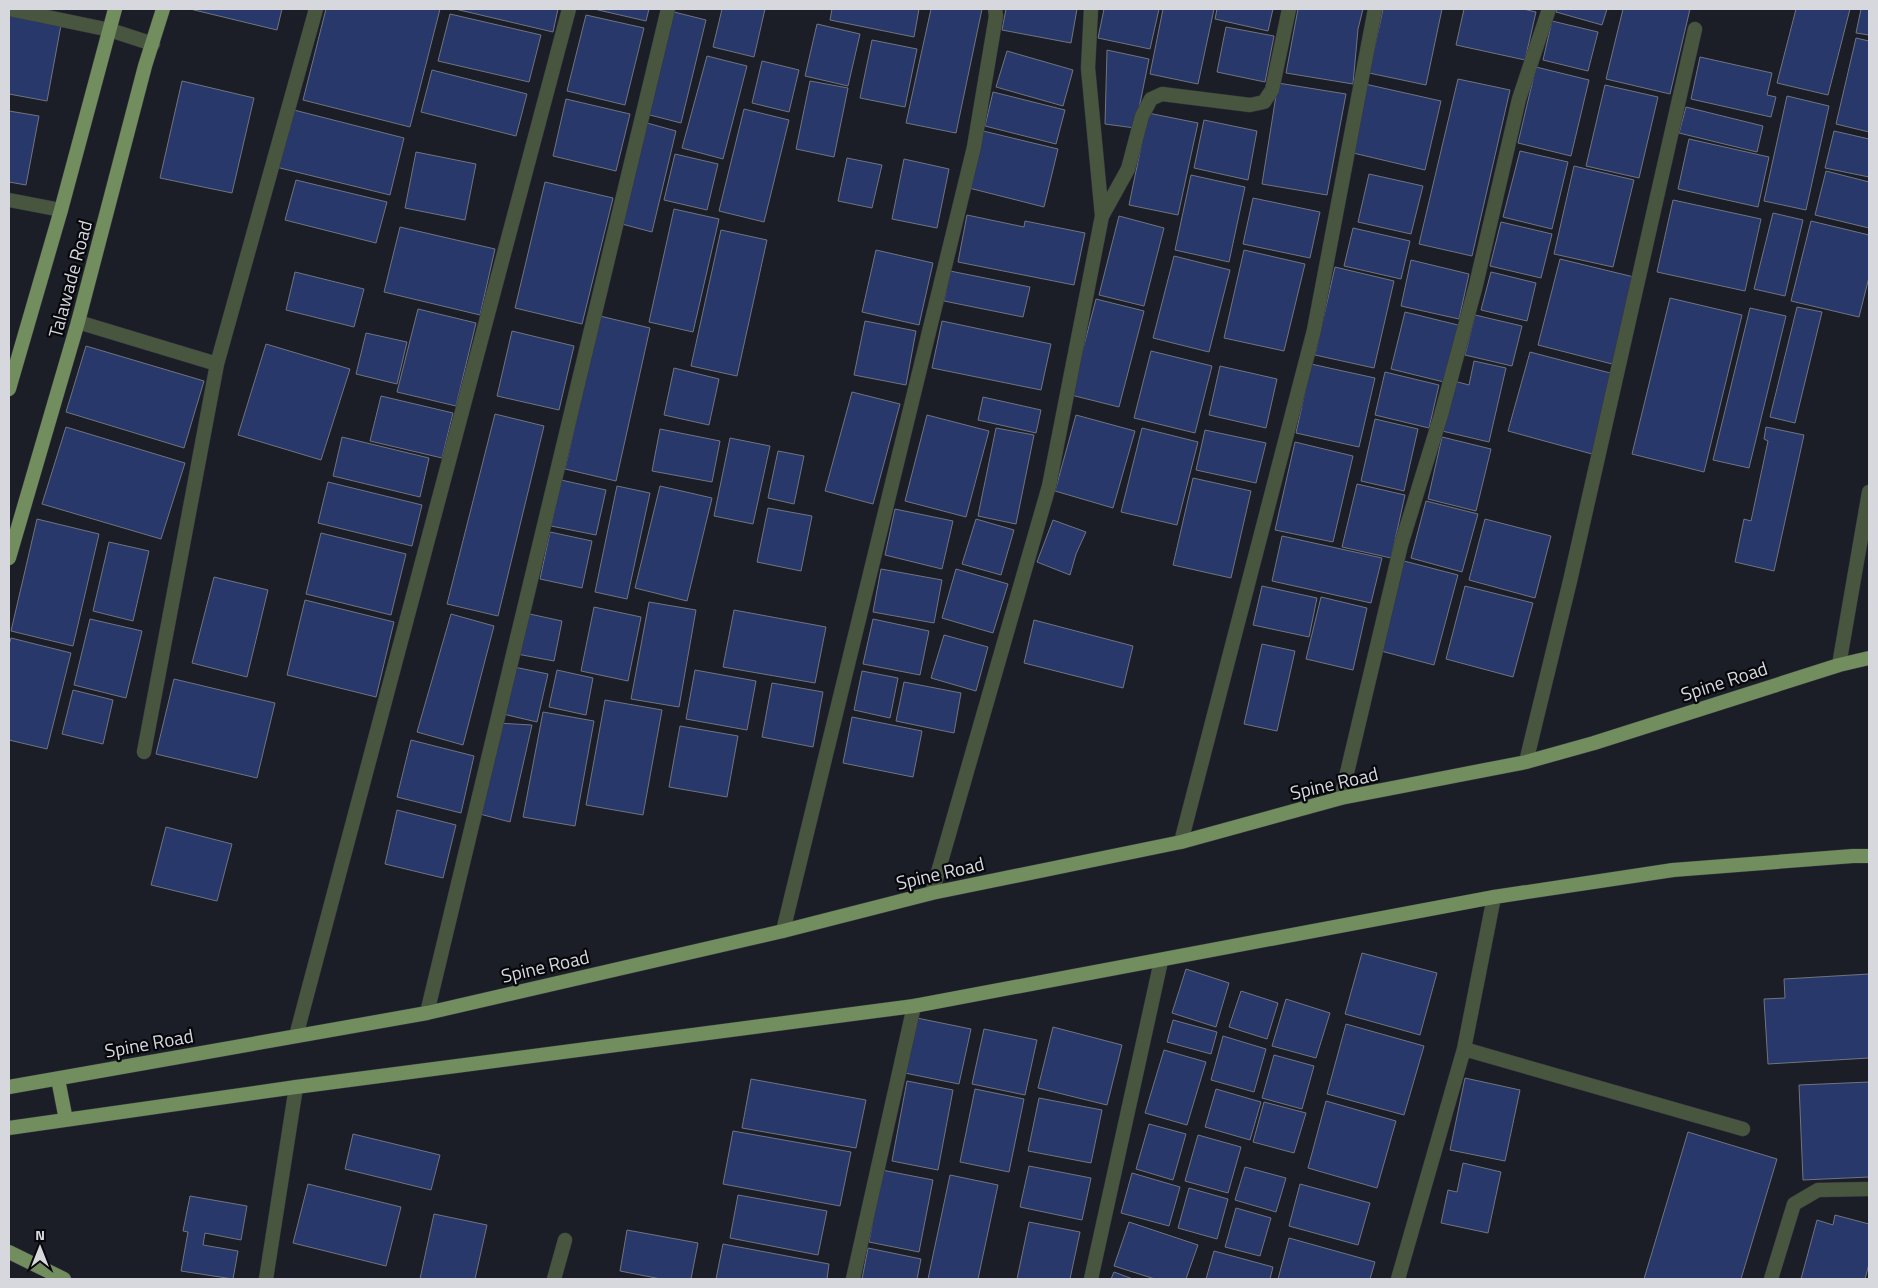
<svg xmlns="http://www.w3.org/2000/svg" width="1878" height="1288" viewBox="0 0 1878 1288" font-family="'Titillium Web',sans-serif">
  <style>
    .building { fill: #29386a; stroke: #70747f }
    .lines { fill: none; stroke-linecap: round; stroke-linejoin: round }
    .service-casing { stroke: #353841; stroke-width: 15 }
    .minor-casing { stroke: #353841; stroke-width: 15 }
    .primary-casing { stroke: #353841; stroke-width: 15 }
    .service { stroke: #485640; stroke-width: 14 }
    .minor { stroke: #485640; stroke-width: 14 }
    .primary { stroke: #728e5f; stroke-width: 14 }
    .labels { text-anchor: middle; stroke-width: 4.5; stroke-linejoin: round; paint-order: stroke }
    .street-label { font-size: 19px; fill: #d6d8de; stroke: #07080c }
  </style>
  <rect width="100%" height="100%" fill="#1b1e27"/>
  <!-- building -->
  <path class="building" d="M190 9H282L277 30Z
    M326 9H440L410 127 303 100Z
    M455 9H558L553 32Z
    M594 9H649L646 21Z
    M722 9H765L754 57 713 47Z
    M832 9H919L914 37 830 20Z
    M931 9H982L956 133 906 123Z
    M1006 9H1077L1071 43 1002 30Z
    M1104 9H1159L1150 49 1098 38Z
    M1163 9H1214L1198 84 1150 74Z
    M1217 9H1273L1268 31 1215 19Z
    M1298 9H1363L1358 29 1353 84 1286 73Z
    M1383 9H1442L1426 85 1369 73Z
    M1464 9H1523L1536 12 1525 60 1456 45Z
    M1557 9H1607L1602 25 1556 12Z
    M1623 9H1690L1670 94 1606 79Z
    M1796 9H1850L1828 95 1777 83Z
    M1861 9H1869V35L1856 33Z
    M674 12 706 20 681 123 646 114Z
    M450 14 541 35 529 82 438 61Z
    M586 15 644 28 625 105 567 91Z
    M9 16 61 25 47 101 9 94Z
    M1552 21 1598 32 1588 71 1543 60Z
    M817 24 860 34 848 86 805 76Z
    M1226 27 1274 36 1265 82 1217 72Z
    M1856 38 1869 41V132L1836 124Z
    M872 40 917 49 905 107 860 98Z
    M1107 50 1149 59 1135 128 1105 124Z
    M1007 51 1073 70 1063 106 996 87Z
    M707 56 747 66 723 159 682 148Z
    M1700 57 1772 73 1767 95 1776 97 1771 117 1691 99Z
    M762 61 799 70 789 112 752 103Z
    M1536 67 1589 80 1571 156 1518 143Z
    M432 70 527 94 516 136 421 112Z
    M1458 79 1510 90 1472 256 1419 244Z
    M182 81 254 98 232 193 160 178Z
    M810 81 848 88 834 157 796 149Z
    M1278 83 1346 94 1327 195 1262 184Z
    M1365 84 1441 101 1425 170 1349 152Z
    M1605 85 1658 97 1639 178 1586 166Z
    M993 92 1065 110 1056 144 985 126Z
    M1787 96 1829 106 1806 210 1764 201Z
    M566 99 630 114 616 171 553 156Z
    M1686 107 1763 126 1757 152 1679 133Z
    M290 109 404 138 390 195 276 167Z
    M744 109 789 120 764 222 719 211Z
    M9 111 39 116 26 185 9 182Z
    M1148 113 1198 123 1178 215 1129 205Z
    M1204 120 1257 131 1248 180 1194 168Z
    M647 123 676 131 652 232 622 224Z
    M983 131 1058 149 1044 207 969 188Z
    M1834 131 1869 139V177L1825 168Z
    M1689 139 1769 157 1758 207 1678 189Z
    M1520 151 1568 162 1552 229 1503 217Z
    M416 152 476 164 465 220 405 208Z
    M675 154 718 164 707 210 664 200Z
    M847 158 882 165 872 208 838 201Z
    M904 159 949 169 937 228 892 219Z
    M1574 166 1634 180 1613 267 1554 254Z
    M1826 171 1869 182V228L1815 215Z
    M1369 174 1423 186 1411 234 1358 222Z
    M1191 175 1245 187 1229 262 1175 250Z
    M296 180 387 202 376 243 285 220Z
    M545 182 613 198 582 324 515 308Z
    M1253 198 1320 212 1310 258 1243 244Z
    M1673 200 1761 219 1745 291 1657 272Z
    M674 209 719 219 693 332 649 322Z
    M1773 213 1803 220 1785 296 1754 289Z
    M967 215 1024 227 1025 221 1085 233 1074 285 958 262Z
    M1119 216 1164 228 1144 306 1099 295Z
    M1811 221 1869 235V277L1859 317 1791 301Z
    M1501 222 1552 234 1541 278 1490 266Z
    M400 227 495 249 480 315 384 292Z
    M1353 228 1410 241 1401 279 1344 266Z
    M721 230 767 240 737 376 691 366Z
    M876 250 933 263 919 325 862 312Z
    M1244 250 1305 264 1284 351 1224 338Z
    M1174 256 1230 270 1209 352 1153 338Z
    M1560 259 1638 278 1616 365 1538 345Z
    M1411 260 1469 274 1459 319 1401 306Z
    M1335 267 1394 281 1374 368 1315 355Z
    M950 271 1030 287 1023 317 944 301Z
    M295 272 364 289 354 327 286 310Z
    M1491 272 1536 283 1527 321 1481 310Z
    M1670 298 1742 315 1704 472 1632 454Z
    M1096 299 1144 311 1119 407 1071 395Z
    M1797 307 1822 312 1795 423 1770 417Z
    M1750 308 1786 316 1749 468 1713 460Z
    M418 309 476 323 456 406 397 392Z
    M1405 312 1462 326 1448 383 1391 369Z
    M1475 315 1522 326 1512 366 1465 355Z
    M600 316 650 328 616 481 565 469Z
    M865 321 916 331 906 385 854 375Z
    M942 321 1051 344 1041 390 932 368Z
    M512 331 574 346 559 410 497 396Z
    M366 333 407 342 397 384 356 374Z
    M266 344 350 369 321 460 238 435Z
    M86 346 204 381 184 448 66 412Z
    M1151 351 1212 366 1195 433 1134 418Z
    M1530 352 1614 374 1592 454 1508 431Z
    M1474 361 1506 368 1489 442 1442 431 1454 381 1469 385Z
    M1311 364 1375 378 1359 447 1296 433Z
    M1220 366 1277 379 1266 428 1209 415Z
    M674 368 719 379 709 425 664 415Z
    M1385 372 1439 385 1429 428 1375 415Z
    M852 392 900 404 873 504 825 491Z
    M381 396 453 413 442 458 370 441Z
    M983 397 1041 410 1036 433 978 420Z
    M495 414 544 426 498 616 447 604Z
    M927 415 989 431 966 517 905 501Z
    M1076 415 1135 431 1113 508 1055 491Z
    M1375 419 1418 429 1404 491 1361 481Z
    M66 427 185 463 161 539 42 504Z
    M1766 427 1804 435 1774 571 1735 562 1744 519 1751 521 1768 441 1764 439Z
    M996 428 1034 435 1016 524 978 516Z
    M1142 428 1198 442 1177 525 1121 512Z
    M660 429 720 441 712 482 652 471Z
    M1205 430 1266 443 1256 483 1196 470Z
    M342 437 429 458 420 497 333 476Z
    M1442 437 1491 449 1476 511 1428 499Z
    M730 438 770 446 753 524 714 516Z
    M1295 442 1353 456 1333 542 1275 530Z
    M778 451 804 456 794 504 768 498Z
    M1193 478 1251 491 1231 578 1173 565Z
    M561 480 606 490 596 535 551 526Z
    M328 482 422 505 412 546 318 523Z
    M1357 484 1405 495 1391 558 1342 547Z
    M617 486 650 493 627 599 595 592Z
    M660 486 712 498 687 601 635 588Z
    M1426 501 1478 514 1462 572 1411 558Z
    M768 508 812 516 801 571 757 562Z
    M895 509 953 521 942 569 885 555Z
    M37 519 99 534 73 646 11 631Z
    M976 519 1014 530 1001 575 962 564Z
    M1485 519 1551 536 1535 598 1469 580Z
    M1053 520 1086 532 1076 554 1070 575 1037 562Z
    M550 532 592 541 582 588 540 579Z
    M321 533 406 554 391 615 306 594Z
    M1282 536 1382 558 1371 603 1272 581Z
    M109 542 149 551 133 621 93 611Z
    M1404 561 1458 575 1434 665 1381 651Z
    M881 569 942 580 934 623 873 612Z
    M956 569 1008 584 993 633 942 618Z
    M214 577 268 590 247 677 192 663Z
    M1262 586 1317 598 1309 637 1253 625Z
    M1465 586 1533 603 1513 677 1446 659Z
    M1321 597 1367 608 1353 670 1306 659Z
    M305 600 394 622 376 697 287 675Z
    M649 602 696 610 679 707 631 699Z
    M594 607 641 617 628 681 581 671Z
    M734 610 826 627 815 683 723 667Z
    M525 613 562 621 554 661 517 654Z
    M451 614 494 626 463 745 417 732Z
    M90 619 142 631 126 698 74 685Z
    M873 619 929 631 920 675 863 664Z
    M1034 620 1133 646 1123 688 1024 663Z
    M944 635 988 647 976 691 931 678Z
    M11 638 71 653 47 749 9 740V645Z
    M1262 644 1295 651 1277 731 1244 724Z
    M514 667 548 674 537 722 503 714Z
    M557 670 593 678 586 715 549 707Z
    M695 670 756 681 747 730 686 719Z
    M862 671 898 678 890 718 854 710Z
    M174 679 275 703 257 778 156 754Z
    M904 682 961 693 954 733 896 721Z
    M772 683 823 692 813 747 762 737Z
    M73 690 113 700 103 744 62 734Z
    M605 700 662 710 643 815 586 805Z
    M543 712 594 721 575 826 523 817Z
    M852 717 922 731 913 777 843 763Z
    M497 723 532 725 510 822 476 813Z
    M680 726 738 736 727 797 669 787Z
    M411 740 474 756 461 813 397 797Z
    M397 810 456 825 443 878 385 864Z
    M166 827 232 844 217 901 151 885Z
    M1362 953 1437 973 1420 1035 1345 1014Z
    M1186 969 1229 983 1216 1027 1172 1013Z
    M1869 974V1058L1768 1064 1764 999 1785 998 1784 979Z
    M1241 991 1278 1003 1267 1039 1229 1027Z
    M1286 999 1330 1013 1316 1058 1272 1046Z
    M912 1017 971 1029 959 1084 900 1072Z
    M1173 1020 1217 1032 1211 1054 1167 1042Z
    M1346 1024 1424 1046 1404 1115 1327 1094Z
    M1053 1027 1122 1045 1107 1105 1038 1088Z
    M984 1029 1037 1040 1025 1095 972 1084Z
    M1223 1036 1266 1049 1254 1092 1211 1080Z
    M1164 1050 1206 1062 1187 1125 1145 1113Z
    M1274 1055 1314 1066 1302 1109 1262 1098Z
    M1465 1078 1520 1090 1505 1161 1450 1150Z
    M751 1079 866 1100 856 1148 742 1128Z
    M907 1081 953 1090 938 1170 892 1161Z
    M1869 1082V1177L1803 1180 1799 1085Z
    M975 1089 1024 1099 1009 1172 960 1162Z
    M1216 1089 1261 1102 1250 1140 1205 1127Z
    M1039 1098 1102 1110 1091 1163 1028 1151Z
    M1326 1101 1396 1121 1377 1188 1308 1168Z
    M1264 1102 1306 1113 1294 1153 1253 1142Z
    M1149 1124 1186 1134 1173 1180 1136 1169Z
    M733 1131 851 1152 840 1206 723 1184Z
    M1688 1132 1777 1159 1741 1279H1644Z
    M353 1134 440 1155 431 1190 345 1169Z
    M1198 1135 1241 1147 1228 1193 1185 1181Z
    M1463 1163 1501 1172 1488 1233 1441 1223 1448 1190 1457 1192Z
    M1029 1166 1091 1178 1082 1220 1020 1207Z
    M1245 1167 1286 1178 1276 1212 1235 1200Z
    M882 1170 933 1180 919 1252 869 1242Z
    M1132 1173 1180 1187 1169 1226 1121 1213Z
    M950 1175 998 1185 978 1279H928Z
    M308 1184 401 1207 386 1266 293 1243Z
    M1300 1184 1370 1203 1358 1245 1289 1226Z
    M1189 1188 1228 1199 1217 1239 1178 1228Z
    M738 1195 827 1211 818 1255 730 1238Z
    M190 1196 247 1206 241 1240 205 1233 203 1245 238 1251 233 1279 181 1271 188 1232 183 1231Z
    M1236 1208 1271 1218 1260 1256 1225 1247Z
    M434 1214 487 1225 475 1279H420Z
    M1835 1215 1869 1224V1264L1865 1279H1801L1817 1220 1833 1225Z
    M1029 1222 1080 1232 1070 1279H1017Z
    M1129 1222 1198 1245 1186 1279H1155L1114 1266Z
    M627 1230 698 1243 691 1279H661L620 1271Z
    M1289 1238 1375 1262 1370 1279H1278Z
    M723 1244 829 1264 827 1279H716Z
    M868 1248 921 1259 917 1279H862Z
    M1214 1251 1273 1267 1270 1279H1206Z
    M1114 1272 1133 1279H1111Z"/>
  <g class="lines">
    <!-- service casing -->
    <g class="service-casing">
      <path id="service" d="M9 200 61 210
        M554 1279 565 1240"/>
    </g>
    <!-- minor casing -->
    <g class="minor-casing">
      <path id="minor" d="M9 9 110 30 153 44
        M1102 216 1128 169 1142 116 1151 99 1162 94 1250 105 1264 102 1272 90 1289 9
        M78 322 217 364
        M1839 665 1869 492
        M144 752 217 364 316 9
        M1526 762 1570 581 1695 29
        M1341 798 1401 545 1441 415 1476 285 1519 99 1549 9
        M1181 842 1314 330 1375 9
        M932 893 1049 486 1102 216 1088 68 1091 9
        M783 931 974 147 996 16 995 9
        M427 1013 668 9
        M296 1036 569 9
        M1464 1049 1743 1129
        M266 1279 296 1087
        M853 1279 914 1006
        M1091 1279 1161 961
        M1398 1279 1464 1049 1494 897
        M1771 1279 1794 1204 1818 1190 1869 1189"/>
    </g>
    <!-- primary casing -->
    <g class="primary-casing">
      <path id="primary" d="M9 389 61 210 115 9
        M9 558 78 322 145 66 163 9
        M58 1079 66 1120
        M9 1087 427 1013 783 931 932 893 1181 842 1341 798 1526 762 1594 743 1839 665 1869 658
        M9 1128 296 1087 914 1006 1494 897 1673 870 1853 856H1869
        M9 1252 64 1279"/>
    </g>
    <!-- service -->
    <use href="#service" class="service"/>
    <!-- minor -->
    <use href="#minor" class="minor"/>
    <!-- primary -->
    <use href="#primary" class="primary"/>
  </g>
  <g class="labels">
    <!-- street labels -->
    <g class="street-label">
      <text transform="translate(70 279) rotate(-75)" y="7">Talawade Road</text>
      <text transform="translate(1724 681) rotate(-18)" y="7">Spine Road</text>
      <text transform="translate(1334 783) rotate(-13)" y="7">Spine Road</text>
      <text transform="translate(940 873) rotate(-13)" y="7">Spine Road</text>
      <text transform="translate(545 966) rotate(-13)" y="7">Spine Road</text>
      <text transform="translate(149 1043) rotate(-10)" y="7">Spine Road</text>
    </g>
  </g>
  <!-- border -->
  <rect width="1878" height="1288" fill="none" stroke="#d6d8de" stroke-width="20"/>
  <!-- north arrow -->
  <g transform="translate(40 1248)" stroke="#07080c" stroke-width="4" paint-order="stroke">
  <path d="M0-4L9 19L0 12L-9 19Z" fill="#d6d8de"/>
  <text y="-8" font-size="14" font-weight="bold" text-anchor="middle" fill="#d6d8de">N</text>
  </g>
</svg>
